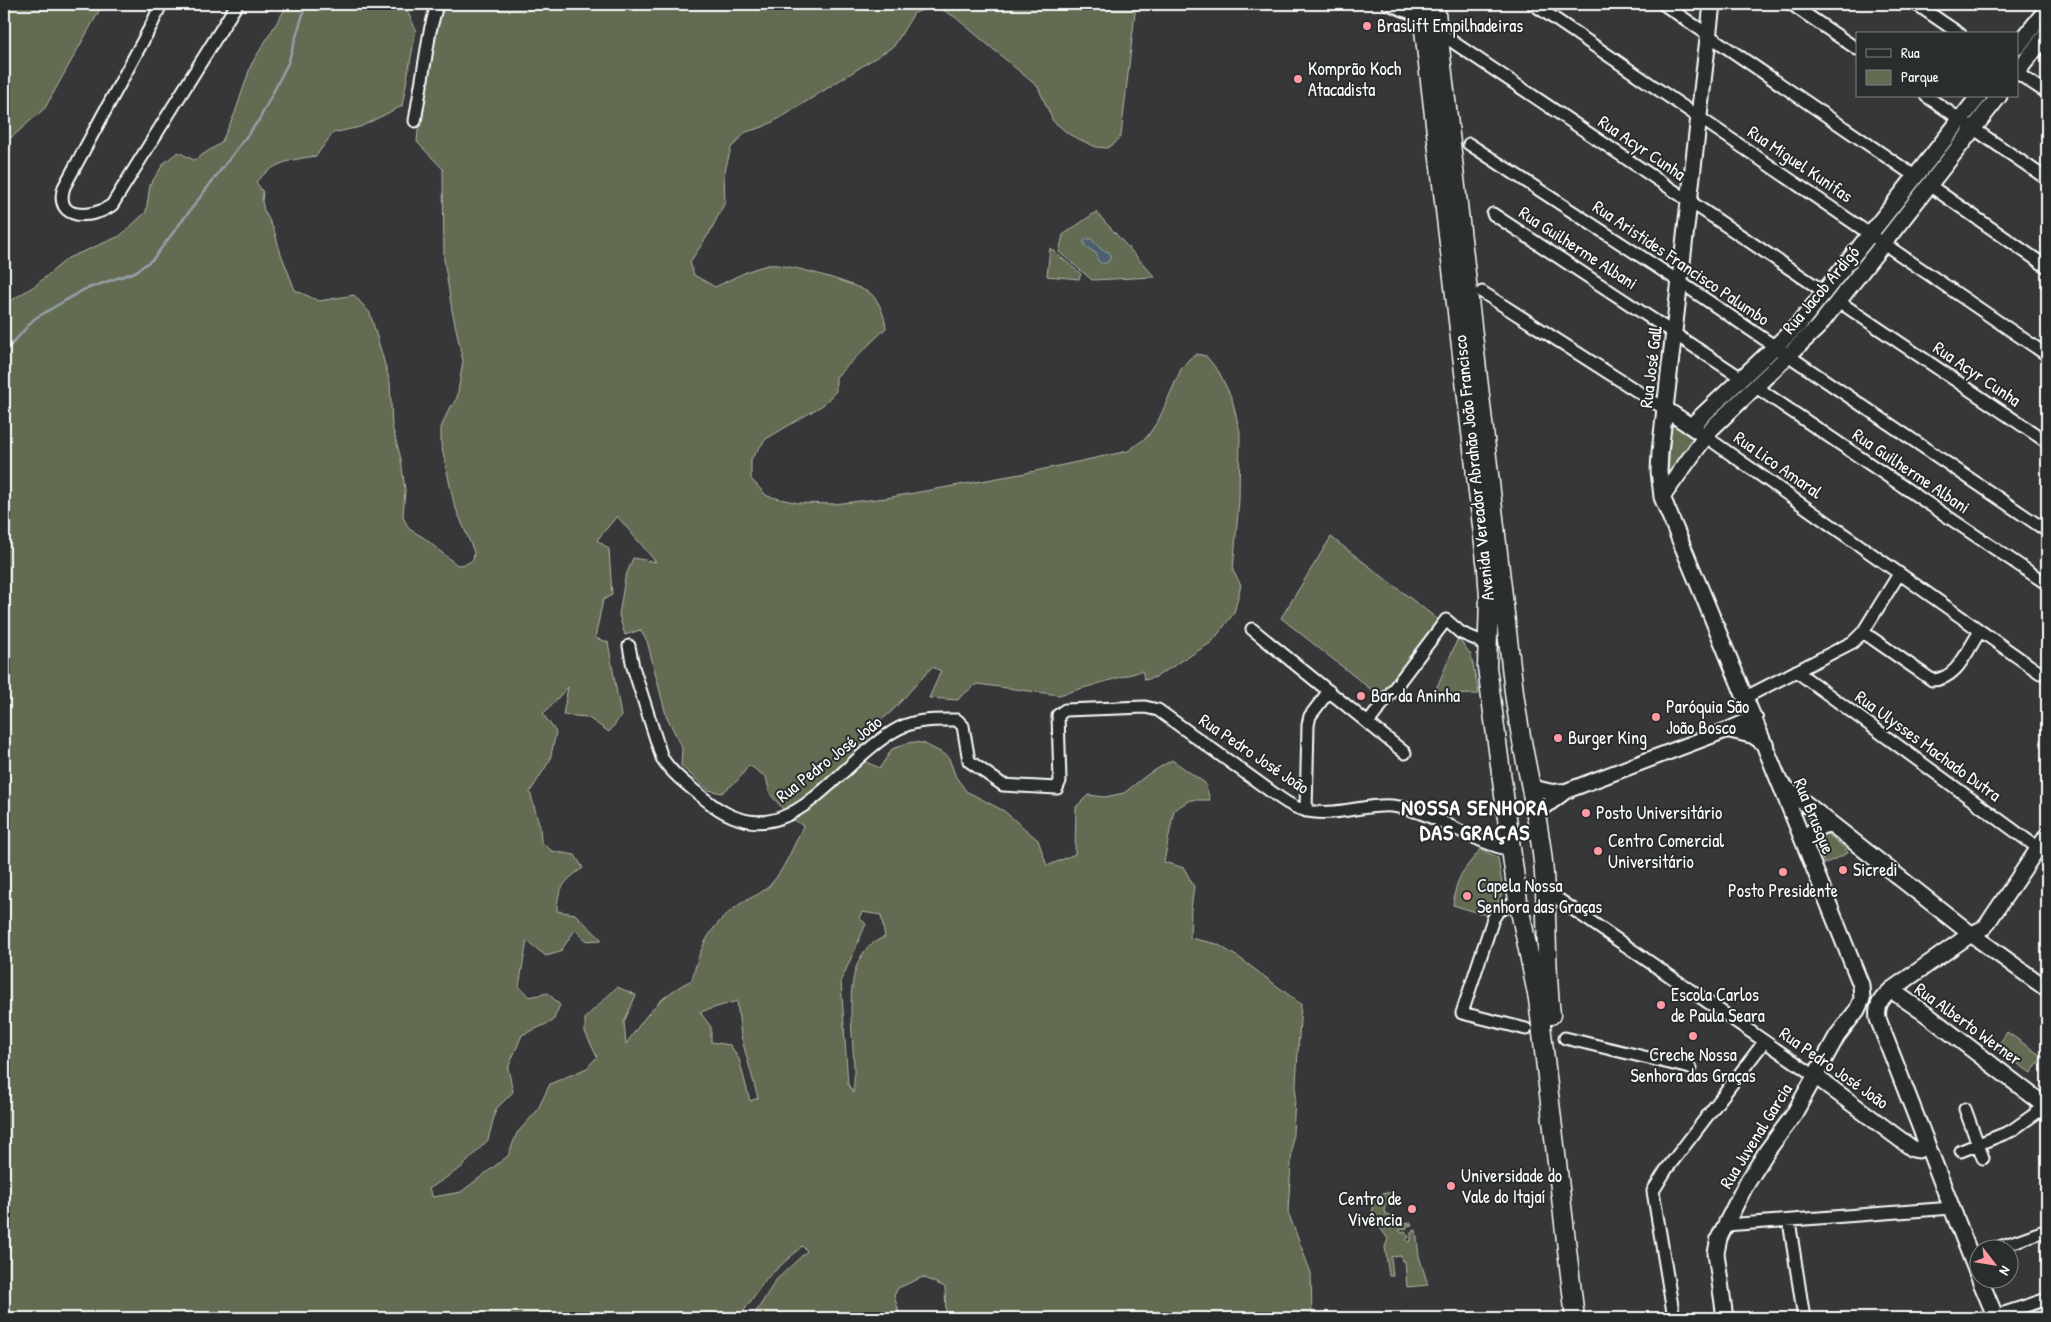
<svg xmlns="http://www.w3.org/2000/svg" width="2051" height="1322" viewBox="0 0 2051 1322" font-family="'Patrick Hand',sans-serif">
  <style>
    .green { fill: #636c52; stroke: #b1b6a8; fill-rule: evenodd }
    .water { fill: #4d6170; stroke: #94a0a9 }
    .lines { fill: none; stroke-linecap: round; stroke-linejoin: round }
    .stream { stroke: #94a0a9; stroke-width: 2.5 }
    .minor-casing { stroke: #fff; stroke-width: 15 }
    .tertiary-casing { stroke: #fff; stroke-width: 18 }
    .secondary-casing { stroke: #fff; stroke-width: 19 }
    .primary-casing { stroke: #fff; stroke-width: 21 }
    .minor { stroke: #2a2d2e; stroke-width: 11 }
    .tertiary { stroke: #2a2d2e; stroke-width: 14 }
    .secondary { stroke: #2a2d2e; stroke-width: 15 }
    .primary { stroke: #2a2d2e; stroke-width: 18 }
    .poi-dot { fill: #ff9aa2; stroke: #2a2d2e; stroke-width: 2 }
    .labels { text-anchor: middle; stroke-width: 4; stroke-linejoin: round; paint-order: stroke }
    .poi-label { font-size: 18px; fill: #fff; stroke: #2a2d2e; text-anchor: start }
    .street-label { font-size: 18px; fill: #fff; stroke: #2a2d2e }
    .district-label { font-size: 22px; font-weight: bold; letter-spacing: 1px; fill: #fff; stroke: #2a2d2e }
  </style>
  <rect width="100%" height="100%" fill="#37373a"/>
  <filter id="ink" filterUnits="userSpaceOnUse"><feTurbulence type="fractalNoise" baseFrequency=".02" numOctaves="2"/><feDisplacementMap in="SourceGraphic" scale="10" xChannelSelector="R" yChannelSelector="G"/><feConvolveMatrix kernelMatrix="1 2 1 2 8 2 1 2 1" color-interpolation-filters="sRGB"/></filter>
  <g filter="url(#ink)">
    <!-- green -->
    <path class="green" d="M4 4H103L45 108 4 144Z
      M288 4H401L405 6 416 30 402 106 360 127 333 133 316 156C290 160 274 162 256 182L263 192 262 201 264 210 274 230 281 254 295 290 319 301 354 295 370 313 390 382 392 426 401 459 405 490 403 517 409 529 423 537 457 565 466 564 473 560 474 552 454 504 441 444V428L448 411 457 398 463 361 452 310 444 260 443 169 417 142 425 53 439 4H1136L1121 136 1115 143 1107 148 1096 147 1070 135 1053 121 1038 87 955 17 936 6 914 13 894 46 782 117 763 127 746 132 731 148 724 175 725 202 710 232 690 262 694 275 715 287C732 279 749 269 768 265 784 262 858 284 871 294 880 301 885 318 886 328L836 377V391L823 405 766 439 751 459V479L767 496 798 503 834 504 886 498 1026 473 1128 451 1147 437 1159 419 1181 369 1189 359 1197 354 1206 356 1219 372 1232 399 1240 432 1239 500 1233 571 1241 585 1234 613 1212 642 1156 677 1145 680 1142 671 1059 695 977 684 961 696 958 700 929 698 941 671 932 667 893 710 876 725 860 750 868 763 880 768 892 749 912 742 923 743 948 756 956 777 966 791 1004 811 1038 840 1047 866 1075 854 1076 807 1088 795 1105 797 1124 793 1147 775 1172 760 1205 783 1210 800H1190L1174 810 1164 862 1184 868 1194 887 1191 909 1190 938 1217 944 1241 959 1301 1004 1288 1212 1311 1273 1312 1318H946L945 1287 923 1277 898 1288 894 1296 901 1318H757L756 1312 776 1280 807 1251 802 1246 766 1279 739 1318H4V305L36 285 68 258 120 236 146 212 150 185 164 163 178 152 194 160 221 143 235 113 251 65ZM617 516 656 562 633 558 625 578 619 615 625 635 640 630 647 641 666 715 682 748 681 766 708 790 722 793 738 780 749 765 766 777 770 794 791 818 803 826C794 845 784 871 769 886 760 895 746 899 736 907 709 927 700 947 692 980 659 996 647 1014 626 1044L624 1022 636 995 617 987 585 1018V1032L597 1057 587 1068 550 1084 537 1111 517 1133 508 1156 461 1192 433 1197 429 1189 462 1167 488 1140 496 1109 513 1092 508 1068 522 1035 553 1021 560 1005 548 993 529 997 519 986 527 941 546 956 560 952 575 930 587 941 602 940 575 914 557 911C557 889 565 880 583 868L575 855 552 851 541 842 540 827 530 792 550 760 556 732 543 714 568 687 563 715 587 717 609 732 621 716 608 642 595 638 603 600 612 595 609 549 597 540ZM862 912 881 915 885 937C830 956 860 1049 853 1093L848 1084 841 981 866 924 859 918ZM737 1001 741 1036 758 1098 750 1101 739 1059 730 1045 711 1042V1027L700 1012Z
      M1096 212 1155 277 1092 280 1059 252 1063 235Z
      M1050 248 1081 274 1079 279 1047 276Z
      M1673 423 1698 437 1668 477 1671 426Z
      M1331 537 1440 621 1383 699 1281 618Z
      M1458 638 1471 655 1479 694 1437 695 1436 689Z
      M1826 833 1844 847 1848 853 1824 864 1817 843 1820 836Z
      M1481 849 1498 858 1503 891 1492 917 1453 905C1456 876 1463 871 1481 849Z
      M2007 1032 2043 1057 2031 1073 1996 1049Z
      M1392 1192V1204L1385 1206 1384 1212 1388 1215H1393L1394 1225 1411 1223 1412 1225 1407 1226V1228L1399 1230 1402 1233 1405 1231 1409 1237 1406 1240 1409 1242 1411 1240V1232L1416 1230 1419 1256 1428 1285 1407 1287 1405 1261H1402L1401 1256 1391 1257 1393 1276H1389L1385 1247 1388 1239 1373 1218 1372 1201 1377 1195Z"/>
    <!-- water -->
    <path class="water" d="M1086 239H1091L1102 250 1109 252 1111 256 1108 262C1101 266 1096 261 1097 254L1085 246 1084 242Z"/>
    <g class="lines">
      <!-- stream -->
      <path class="stream" d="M4 353 34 319 83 290 135 272 153 259 259 120 288 63 306 4"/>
      <!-- minor casing -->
      <g class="minor-casing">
        <path id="minor" d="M161 4 152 24 64 187C53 221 93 219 112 205L237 4
          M1388 4 1423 18
          M1533 4 2047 355
          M1663 4 1916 177
          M1791 4 1857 49
          M1916 4 1960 34
          M1438 32 1826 293
          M2017 73 2047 93
          M1926 96 2047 179
          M415 121 430 31 437 4
          M1469 144 1680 282 2047 531
          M1929 185 2047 267
          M1493 214 1743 379
          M1482 292 1665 409
          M1838 301 2047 442
          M1756 387 2047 584
          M1705 436 2040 673 2047 672
          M1252 629 1405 753
          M1863 632 1932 680C1956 680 1966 653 1977 636
          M629 646 633 667 662 758C673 775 690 787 706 800 786 865 831 768 894 731 914 719 934 720 957 720L963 726 969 761 1003 785 1057 788 1060 781 1058 715 1065 710 1145 707 1158 710 1280 798C1287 803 1295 808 1304 810 1332 818 1363 804 1392 806 1435 811 1470 842 1511 850
          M1796 671 2038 848
          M1746 697 1853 642 1863 632 1899 574
          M1368 723 1446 620 1461 633 1478 640 1486 648
          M1306 811 1308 725 1310 716 1329 691
          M1546 894 1558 899 1815 1076
          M1518 901 1498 911 1493 919 1462 1013 1526 1029
          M1565 1038 1690 1068
          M1965 1109 1983 1158
          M1961 1151 2011 1131 2046 1106
          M1789 1221 1804 1318
          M1726 1225 1952 1208
          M1991 1250 2047 1230
          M1995 1316 2047 1299
          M1674 1318 1653 1191 1666 1170 1764 1042"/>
      </g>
      <!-- tertiary casing -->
      <g class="tertiary-casing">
        <path id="tertiary" d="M1728 730 1753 736 1766 745
          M1531 787 1552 792 1566 791
          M1537 818 1542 809 1566 791 1727 730 1755 718
          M1971 934 1985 927 2047 835"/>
      </g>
      <!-- secondary casing -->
      <g class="secondary-casing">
        <path id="secondary" d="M1712 4 1660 452 1659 471 1662 497C1730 659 1796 822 1861 985L1862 999 1857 1010 1837 1036 1793 1116 1767 1151 1744 1188 1719 1238 1716 1253 1725 1318
          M2017 47 2047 9
          M2017 72 2047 34
          M1665 409 1698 431
          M1691 426 1799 324 1979 96
          M1662 497 1711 429 1818 327 1999 96
          M1782 785 1971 934 2047 989
          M1805 844C1809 832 1818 825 1831 824
          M1971 934 1891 990C1881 999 1876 1005 1878 1019L1978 1275
          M1891 990 1926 1014 2047 1107
          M1815 1076 1913 1149 1918 1150 1927 1145
          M1980 1280 1996 1318"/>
      </g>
      <!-- primary casing -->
      <g class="primary-casing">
        <path id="primary" d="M1421 4 1487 569 1489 597 1487 667 1518 901 1538 999 1575 1318
          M1435 4 1514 692C1521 749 1537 805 1543 862 1548 913 1545 964 1551 1015"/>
      </g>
      <!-- minor -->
      <use href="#minor" class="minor"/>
      <!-- tertiary -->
      <use href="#tertiary" class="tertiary"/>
      <!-- secondary -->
      <use href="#secondary" class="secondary"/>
      <!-- primary -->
      <use href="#primary" class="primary"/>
    </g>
  </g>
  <!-- markers -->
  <g class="poi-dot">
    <circle cx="1367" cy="26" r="5"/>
    <circle cx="1298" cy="79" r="5"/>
    <circle cx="1361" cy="696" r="5"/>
    <circle cx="1656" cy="717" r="5"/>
    <circle cx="1558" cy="738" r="5"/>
    <circle cx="1586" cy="813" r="5"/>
    <circle cx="1598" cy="851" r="5"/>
    <circle cx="1843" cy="870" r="5"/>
    <circle cx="1783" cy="872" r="5"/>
    <circle cx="1467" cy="896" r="5"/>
    <circle cx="1661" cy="1005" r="5"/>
    <circle cx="1693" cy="1036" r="5"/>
    <circle cx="1451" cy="1186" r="5"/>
    <circle cx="1412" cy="1209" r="5"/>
  </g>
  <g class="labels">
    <!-- poi labels -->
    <g class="poi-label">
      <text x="1377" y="32">Braslift Empilhadeiras</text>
      <text x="1308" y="75">Komprão Koch<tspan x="1308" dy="21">Atacadista</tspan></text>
      <text x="1371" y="702">Bar da Aninha</text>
      <text x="1666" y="713">Paróquia São<tspan x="1666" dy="21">João Bosco</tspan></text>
      <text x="1568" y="744">Burger King</text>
      <text x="1596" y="819">Posto Universitário</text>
      <text x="1608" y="847">Centro Comercial<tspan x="1608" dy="21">Universitário</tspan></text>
      <text x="1853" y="876">Sicredi</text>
      <text x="1477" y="892">Capela Nossa<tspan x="1477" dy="21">Senhora das Graças</tspan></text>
      <text x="1783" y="897" text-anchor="middle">Posto Presidente</text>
      <text x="1671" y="1001">Escola Carlos<tspan x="1671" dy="21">de Paula Seara</tspan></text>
      <text x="1693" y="1061" text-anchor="middle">Creche Nossa<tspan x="1693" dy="21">Senhora das Graças</tspan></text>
      <text x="1461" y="1182">Universidade do<tspan x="1461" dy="21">Vale do Itajaí</tspan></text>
      <text x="1402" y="1205" text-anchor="end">Centro de<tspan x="1402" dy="21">Vivência</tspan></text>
    </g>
    <!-- street labels -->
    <g class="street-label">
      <text transform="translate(1642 148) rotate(34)" y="6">Rua Acyr Cunha</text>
      <text transform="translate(1800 164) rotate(34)" y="6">Rua Miguel Kunifas</text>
      <text transform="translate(1578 248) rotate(33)" y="6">Rua Guilherme Albani</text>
      <text transform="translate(1681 263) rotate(34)" y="6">Rua Aristides Francisco Palumbo</text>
      <text transform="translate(1821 290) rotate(-50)" y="6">Rua Jacob Ardigó</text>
      <text transform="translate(1651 367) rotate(-83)" y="6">Rua José Gall</text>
      <text transform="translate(1977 374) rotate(34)" y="6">Rua Acyr Cunha</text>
      <text transform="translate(1778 465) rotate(35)" y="6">Rua Lico Amaral</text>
      <text transform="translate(1474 468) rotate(-96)" y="6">Avenida Vereador Abrahão João Francisco</text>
      <text transform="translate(1911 471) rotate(34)" y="6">Rua Guilherme Albani</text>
      <text transform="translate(1928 746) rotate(36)" y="6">Rua Ulysses Machado Dutra</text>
      <text transform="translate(1254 754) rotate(34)" y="6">Rua Pedro José João</text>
      <text transform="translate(829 759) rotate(-38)" y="6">Rua Pedro José João</text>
      <text transform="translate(1814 816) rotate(68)" y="6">Rua Brusque</text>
      <text transform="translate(1968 1024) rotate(36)" y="6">Rua Alberto Werner</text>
      <text transform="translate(1834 1068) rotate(35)" y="6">Rua Pedro José João</text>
      <text transform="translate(1756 1136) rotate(-58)" y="6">Rua Juvenal Garcia</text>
    </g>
    <!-- district labels -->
    <g class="district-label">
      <text x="1475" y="815">NOSSA SENHORA<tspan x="1475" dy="25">DAS GRAÇAS</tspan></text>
    </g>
  </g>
  <!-- margin -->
  <rect width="2051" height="1322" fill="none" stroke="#2a2d2e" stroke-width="20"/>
  <rect x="10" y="10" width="2031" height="1302" fill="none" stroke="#fff" stroke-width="2" filter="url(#ink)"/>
  <!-- legend -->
  <rect x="1856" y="32" width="162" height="65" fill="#2a2d2e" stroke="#7f8182"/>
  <rect x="1866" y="49" width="25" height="8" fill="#2a2d2e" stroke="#7f8182"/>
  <text x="1901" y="58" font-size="15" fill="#ffffff">Rua</text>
  <rect x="1866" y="70" width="25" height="15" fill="#636c52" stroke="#7f8182"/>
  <text x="1901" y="82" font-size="15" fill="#ffffff">Parque</text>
  <!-- north arrow -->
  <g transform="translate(1994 1264) rotate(121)"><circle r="24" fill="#2a2d2e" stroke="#7f8182"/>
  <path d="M0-4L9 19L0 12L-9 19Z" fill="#ff9aa2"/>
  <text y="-8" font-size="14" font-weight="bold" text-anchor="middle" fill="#ffffff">N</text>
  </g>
</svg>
